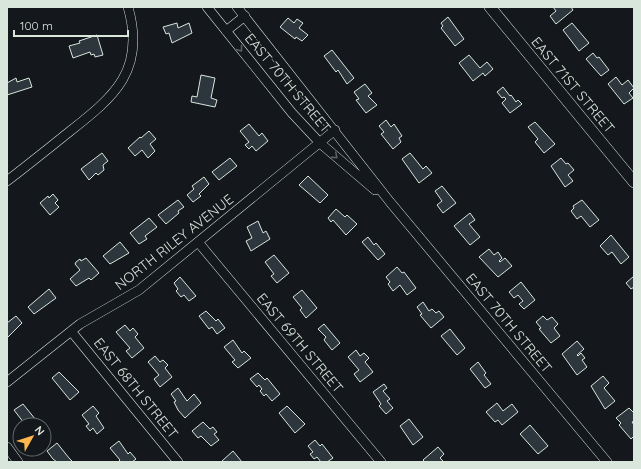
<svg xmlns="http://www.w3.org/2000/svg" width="641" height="469" viewBox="0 0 641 469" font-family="Quicksand,sans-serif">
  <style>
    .building { fill: #2c363c; stroke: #d8e6dc }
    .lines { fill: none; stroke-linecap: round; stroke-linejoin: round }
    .minor-casing { stroke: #d8e6dc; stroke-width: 10 }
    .major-casing { stroke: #d8e6dc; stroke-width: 12 }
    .minor { stroke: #14181c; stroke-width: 9 }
    .major { stroke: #14181c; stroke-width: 11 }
    .oneway { stroke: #59605f }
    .labels { text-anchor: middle; stroke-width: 3; stroke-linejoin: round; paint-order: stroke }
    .street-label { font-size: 14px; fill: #d8e6dc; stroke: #14181c }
  </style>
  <rect width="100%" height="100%" fill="#14181c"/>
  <!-- building -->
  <path class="building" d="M553 7H571L573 10 556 24 550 16 556 11Z
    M448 17 464 39 455 46 441 28 443 26 441 23Z
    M288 18 294 23 297 19 303 23 299 28 308 35 302 41 296 37 295 39 280 27Z
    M177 23 178 28 189 23 192 33 172 43 169 33 166 34 163 27Z
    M572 23 589 43 579 51 563 30Z
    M97 35 103 55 95 57 94 54 91 55 90 52 73 58 69 46 80 43 79 41Z
    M332 50 354 78 347 84 338 70 336 72 324 56Z
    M593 53 597 58 599 57 609 70 601 76 586 59Z
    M469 55 480 68 487 62 493 69 485 76 483 73 473 81 459 63Z
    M201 75 215 78 211 98 217 100 215 107 191 102 192 96 197 97Z
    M616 77 622 85 628 80 634 88 629 93 633 98 624 104 608 84Z
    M16 78 17 82 29 78 32 87 7 95V83Z
    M365 84 372 93 368 96 377 105 366 113 356 100 359 99 354 92Z
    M503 87 510 96 511 95 516 102 518 100 522 104 510 113 502 103 506 99 504 97 502 98 497 92Z
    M386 120 391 127 394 124 402 136 399 138 401 142 393 149 381 134 384 132 379 126Z
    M535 122 555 144 544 153 535 142 538 139 528 127Z
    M249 124 259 136 262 133 268 141 256 151 252 146 249 149 245 145 249 142 240 131Z
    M149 131 156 139 150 144 155 151 148 158 142 150 135 156 128 148 140 137 141 138Z
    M102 153 108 161 103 165 104 170 98 175 96 173 89 180 81 169Z
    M410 153 423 169 426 166 432 173 419 183 402 159Z
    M230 158 237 166 219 180 212 172Z
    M561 158 566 164 568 163 574 170 568 175 573 181 565 187 551 166Z
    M308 176 328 195 320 203 299 185Z
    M204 177 209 184 199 194 201 196 193 202 187 195 194 189 192 186Z
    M442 186 456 203 443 213 437 205 442 201 435 191Z
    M53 194 58 200 55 203 59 207 50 215 40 203 48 196 49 198Z
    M178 200 184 207 178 211 179 213 166 224 158 215Z
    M582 200 599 220 590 227 581 216 577 219 571 211 574 208 573 206Z
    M336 209 345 217 347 215 357 224 346 235 333 220 331 222 328 218Z
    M470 213 475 220 469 224 480 237 470 245 454 226Z
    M149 218 157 227 145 236 147 239 139 244 130 233Z
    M258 221 263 233 266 231 270 239 251 251 246 241 252 238 247 227Z
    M611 235 629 257 621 264 612 252 608 255 600 246Z
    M368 237 374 245 376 243 385 254 378 260 362 242Z
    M120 242 129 253 110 264 103 256Z
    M489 249 494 255 498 252 502 258 499 261 500 262 505 258 512 266 498 277 479 257Z
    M274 255 289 273 277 283 271 276 274 274 265 262Z
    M86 258 99 273 91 280 89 278 76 286 70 279 80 270 75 264 76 262 80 259 81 261Z
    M397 267 402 273 404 272 416 288 407 295 400 285 393 291 388 284 390 282 386 277Z
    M634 276V287L631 289 626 283Z
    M180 277 196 296 189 301 184 295 181 297 176 291 178 289 174 283Z
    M521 282 535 300 524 309 519 304 523 301 518 295 514 298 509 292Z
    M49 289 56 298 34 314 28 307Z
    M302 290 317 308 306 318 300 310 302 308 293 297Z
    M423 302 429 311 432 309 436 313 439 311 444 317 431 328 420 315 422 314 417 307Z
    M206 311 216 321 218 319 225 328 217 334 212 327 209 329 199 316Z
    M16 316 22 323 7 338V323Z
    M543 316 547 320 552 317 558 324 554 328 560 336 551 343 539 329 541 328 536 322Z
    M324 324 340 343 332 350 324 340 326 337 318 329Z
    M125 325 130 331 133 328 138 334 135 337 144 348 132 358 126 351 130 348 116 332Z
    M450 329 465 348 457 355 441 336Z
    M233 340 242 353 244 351 251 358 238 368 232 362 235 360 224 347Z
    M577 341 584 349 577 355 578 356 581 353 585 358 582 360 587 367 577 375 562 354Z
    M356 350 360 356 364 353 369 358 365 362 373 372 360 382 354 374 359 370 348 357Z
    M155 356 160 362 163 360 168 365 165 368 172 377 160 387 154 379 159 375 148 362Z
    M478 362 486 373 484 375 491 384 485 388 470 369Z
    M59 372 79 392 70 400 52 378Z
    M258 373 265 380 267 378 280 394 272 401 266 394 264 396 260 391 262 389 259 385 257 387 250 379Z
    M603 376 609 383 604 388 615 401 605 409 591 386Z
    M384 384 387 388 383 391 390 399 387 401 393 408 386 414 379 406 381 404 373 392Z
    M178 388 187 401 194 394 201 403 185 418 178 410 174 402 176 401 171 394Z
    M497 403 503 411 512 404 518 412 502 425 498 420 495 422 486 412Z
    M23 404 40 425H28L26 422 24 423 14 410Z
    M93 406 99 413 96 416 104 428 97 434 93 428 90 431 86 426 89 424 82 415Z
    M287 406 305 424 295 433 279 413Z
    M629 408 634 413V421L632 422 634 425V436L631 439 619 425 621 423 616 418Z
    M409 419 423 437 413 445 400 426Z
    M203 422 210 429 213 427 217 432 214 434 219 440 211 446 201 436 198 438 192 431Z
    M530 425 548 446 538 454 520 434Z
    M315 440 320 446 322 444 333 458 327 462H321L317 457 314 459 310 454 313 452 308 446Z
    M119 441 128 454 130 452 136 459 132 462H118L120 460 110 448Z
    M57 443 69 458 73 462H57L53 459 47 451Z
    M438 447 444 454 440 458 444 462H425L423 460Z
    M233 451 242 462H222V461Z"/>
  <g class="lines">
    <!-- minor casing -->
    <g class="minor-casing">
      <path id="minor" d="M207 7 292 113 320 143 375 190
        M237 7 390 202 607 462
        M226 31 245 16
        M7 181C28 165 49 148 69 132 115 96 146 70 128 7
        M198 242 381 462
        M71 331 178 462
        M7 382 80 324 139 290 335 130
        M7 447 18 462"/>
    </g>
    <!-- major casing -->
    <g class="major-casing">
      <path id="major" d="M490 7 634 182"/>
    </g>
    <!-- minor -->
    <use href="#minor" class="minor"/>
    <!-- major -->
    <use href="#major" class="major"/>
  </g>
  <!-- one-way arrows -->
  <defs><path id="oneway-chevron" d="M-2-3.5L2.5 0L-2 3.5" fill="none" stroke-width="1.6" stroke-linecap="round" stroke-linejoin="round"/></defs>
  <g class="oneway">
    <use href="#oneway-chevron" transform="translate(240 49) rotate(52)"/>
    <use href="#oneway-chevron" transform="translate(335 156) rotate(40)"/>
  </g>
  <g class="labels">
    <!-- street labels -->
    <g class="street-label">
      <text transform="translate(288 83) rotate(50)" y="5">EAST 70TH STREET</text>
      <text transform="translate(573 85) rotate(50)" y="5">EAST 71ST STREET</text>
      <text transform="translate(174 242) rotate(-38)" y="5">NORTH RILEY AVENUE</text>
      <text transform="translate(509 323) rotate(50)" y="5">EAST 70TH STREET</text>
      <text transform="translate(300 343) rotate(50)" y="5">EAST 69TH STREET</text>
      <text transform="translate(136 388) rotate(51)" y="5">EAST 68TH STREET</text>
    </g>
  </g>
  <!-- border -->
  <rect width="641" height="469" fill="none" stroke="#d8e6dc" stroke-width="16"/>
  <!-- north arrow -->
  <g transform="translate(32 437) rotate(51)"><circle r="19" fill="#14181c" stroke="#626a69"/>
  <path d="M0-3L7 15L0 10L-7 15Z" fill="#ffb74d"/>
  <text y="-6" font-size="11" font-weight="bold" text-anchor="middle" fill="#d8e6dc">N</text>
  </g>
  <!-- scale -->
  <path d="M14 30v6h114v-6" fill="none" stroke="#d8e6dc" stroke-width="2"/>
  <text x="20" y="30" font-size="12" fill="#d8e6dc" stroke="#14181c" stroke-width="3" paint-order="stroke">100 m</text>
</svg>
